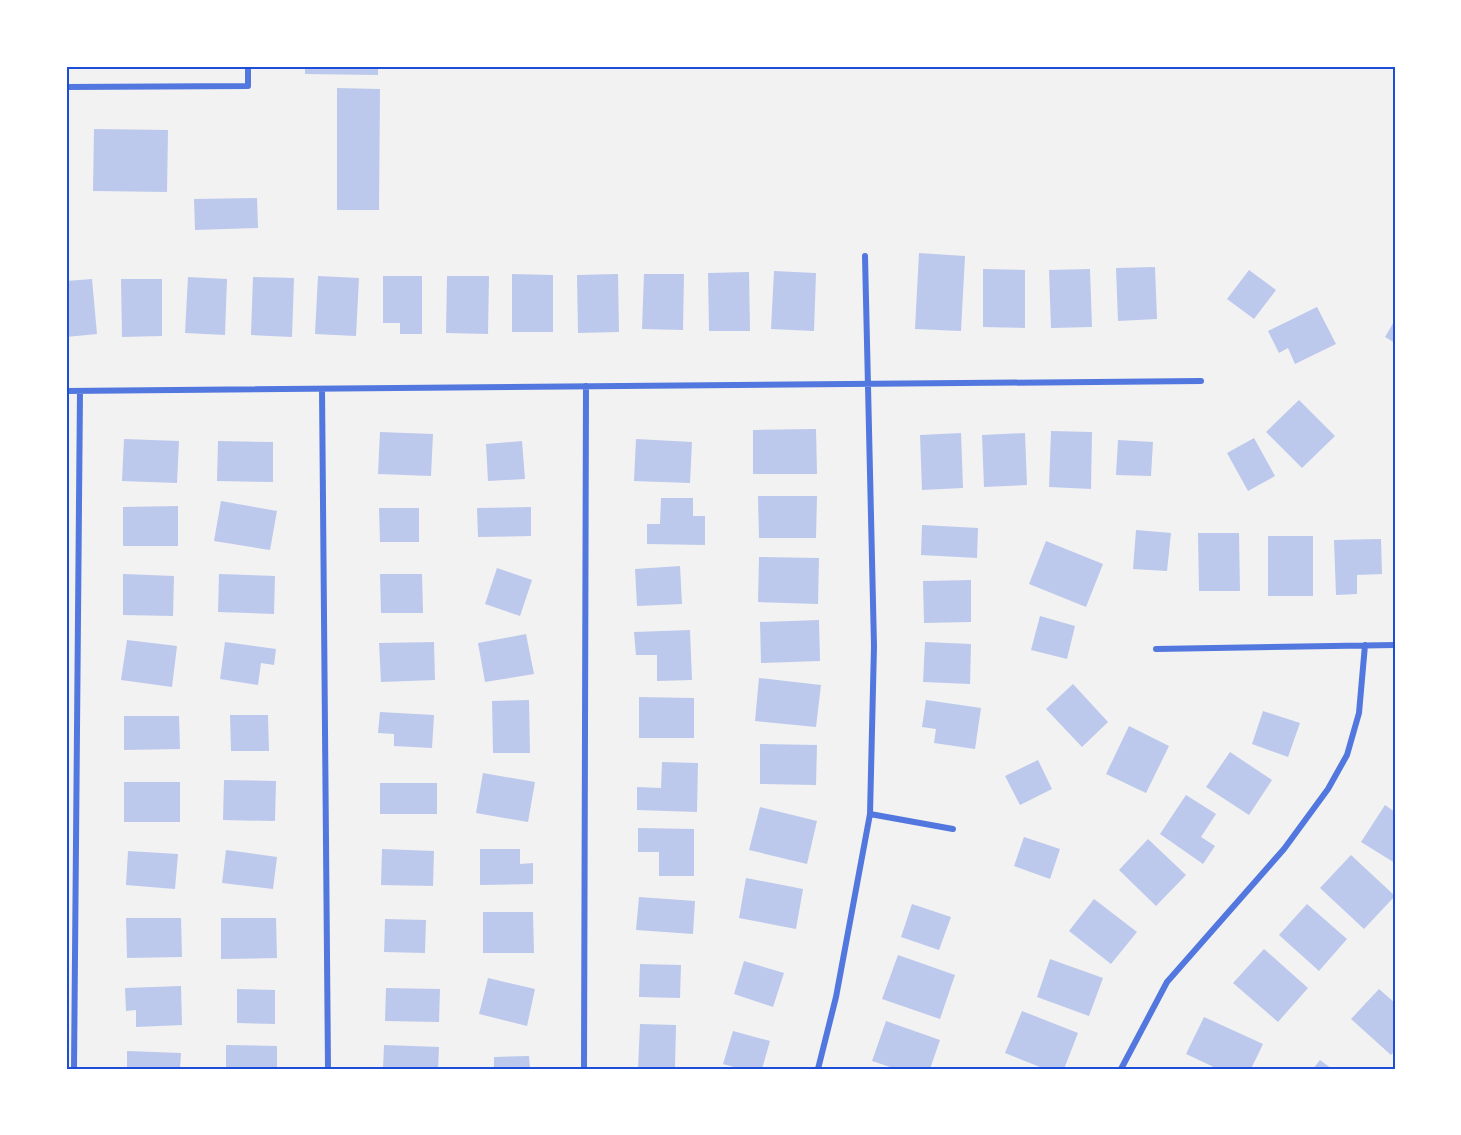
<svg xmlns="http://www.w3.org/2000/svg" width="1461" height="1135" viewBox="0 0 1461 1135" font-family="'Work Sans',sans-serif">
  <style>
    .building { fill: #bdc9ec }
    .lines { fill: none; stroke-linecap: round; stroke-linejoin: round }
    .minor { stroke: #5277de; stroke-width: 6 }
    .neatline { fill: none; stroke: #1d4ed8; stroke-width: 2 }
  </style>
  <rect width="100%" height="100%" fill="#f2f2f2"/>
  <!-- building -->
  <path class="building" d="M305 66H378V75L305 74Z
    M337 88 380 89 379 210H337Z
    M94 129 168 130 167 192 93 191Z
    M257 198 258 228 195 230 194 199Z
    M919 253 965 256 961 331 915 329Z
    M1155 267 1157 319 1118 321 1116 268Z
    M983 269 1025 270V328L983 327Z
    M1090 269 1092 327 1051 328 1049 270Z
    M1249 270 1276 290 1254 319 1227 299Z
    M774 271 816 273 814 331 771 329Z
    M749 272 750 331H709L708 273Z
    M512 274 553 275V332H512Z
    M618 274 619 332 578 333 577 275Z
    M644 274H684L683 330 642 329Z
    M318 276 359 278 356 336 315 334Z
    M383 276H422V334H400V323H383Z
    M447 276H489L488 334 446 333Z
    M188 277 227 279 225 335 185 333Z
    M253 277 294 278 292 337 251 335Z
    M92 279 97 334 66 337V281Z
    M121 279H162V336L122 337Z
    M1317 307 1336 344 1295 364 1288 348 1279 353 1268 331Z
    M1395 320V343L1385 337Z
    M1299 400 1335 436 1302 468 1266 432Z
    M816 429 817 474H753V430Z
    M1051 431 1092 432 1091 489 1049 487Z
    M380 432 433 434 431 476 378 474Z
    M961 433 963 488 922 490 920 435Z
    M1025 433 1027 485 984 487 982 435Z
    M1254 438 1275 476 1248 491 1227 453Z
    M124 439 179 441 177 483 122 481Z
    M636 439 692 442 690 483 634 481Z
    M1118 440 1153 442 1151 476 1116 475Z
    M218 441 273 442V482L217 481Z
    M522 441 525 479 488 481 486 444Z
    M758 496H817L816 538H759Z
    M661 498H693V516H705V545L647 544V524H660Z
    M221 501 277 511 270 550 214 541Z
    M178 506V546H123V507Z
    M531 507V536L478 537 477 508Z
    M379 508H419V542H380Z
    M922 525 978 528 977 558 921 555Z
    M1136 530 1171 533 1167 571 1133 569Z
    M1198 533H1239L1240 591H1199Z
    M1268 536H1313V596H1268Z
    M1381 539 1382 574 1357 575V594L1336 595 1334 540Z
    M1046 541 1103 564 1086 607 1029 584Z
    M759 557 819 558 818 604 758 602Z
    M680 566 682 604 637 606 635 569Z
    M497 568 532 580 520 616 485 604Z
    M123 574 174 576 173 616 123 615Z
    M219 574 275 576 274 614 218 612Z
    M380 574H422L423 613H381Z
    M971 580V622L924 623 923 581Z
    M1040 616 1075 626 1067 659 1031 650Z
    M819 620 820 661 761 663 760 622Z
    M690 630 692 680 657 681V655H636L634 632Z
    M526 634 534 674 485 682 478 643Z
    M127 640 177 646 172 687 121 680Z
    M225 642 276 649 274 665 261 663 258 685 220 679Z
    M434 642 435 680 381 682 379 643Z
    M925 642 971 644 970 684 923 682Z
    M759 678 821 685 816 727 755 721Z
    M1073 684 1108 722 1082 747 1046 709Z
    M639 697 694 698V738H639Z
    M529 700 530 753H493L492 701Z
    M926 700 981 708 975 749 934 743 936 729 922 727Z
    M1263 711 1300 723 1288 757 1252 744Z
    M380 712 434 715 432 748 394 746V734L378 733Z
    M230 715H268L269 751H231Z
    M124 716H179L180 749 124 750Z
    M1129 726 1169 746 1146 793 1106 774Z
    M760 744 817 745 816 785 760 784Z
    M1230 752 1272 780 1249 815 1206 787Z
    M1038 760 1052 789 1020 805 1005 776Z
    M662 762 698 763 697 812 637 810V787L661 788Z
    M483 773 535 782 528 822 476 813Z
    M224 780 276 781 275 821 223 820Z
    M124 782H180V822H124Z
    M380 783H437V814H380Z
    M1186 795 1216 814 1201 837 1215 846 1203 864 1160 834Z
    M1385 805 1395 812V863L1361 842Z
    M760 807 817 821 807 864 749 850Z
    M638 828 694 829V876H659V852H638Z
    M1024 837 1060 849 1050 879 1014 866Z
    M1148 839 1186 875 1156 906 1119 870Z
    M382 849 434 851 433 886 381 885Z
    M480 849H520V864L533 863V884L480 885Z
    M226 850 277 857 273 889 222 883Z
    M128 851 178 854 175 889 126 885Z
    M1351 855 1395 896 1364 929 1320 888Z
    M746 878 803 889 796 929 739 918Z
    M639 897 695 901 693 934 636 930Z
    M1094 899 1137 932 1111 964 1069 931Z
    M912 904 951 917 939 950 901 937Z
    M1307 904 1347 939 1319 971 1279 935Z
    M483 912H533L534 953H483Z
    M126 918H181L182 957 127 958Z
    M221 918H276L277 958 221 959Z
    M385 919 426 920 425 953 384 952Z
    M1264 949 1308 988 1278 1022 1233 983Z
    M898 955 955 975 940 1019 882 999Z
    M1050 959 1103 978 1089 1016 1037 997Z
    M744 961 784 973 773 1007 734 994Z
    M640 964 681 965 680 998 639 997Z
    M488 978 535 989 527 1026 479 1014Z
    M181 986 182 1025 136 1027V1010L126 1011 125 988Z
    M386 988 440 989 439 1022 385 1021Z
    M237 989 275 990V1024L237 1023Z
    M1379 989 1395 1003V1051L1391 1055 1351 1019Z
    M1022 1011 1078 1033 1064 1069H1045L1005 1053Z
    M1204 1017 1263 1044 1251 1069H1218L1186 1054Z
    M886 1021 940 1040 930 1069H896L872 1061Z
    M640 1024 676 1025 675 1069H638Z
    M733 1031 770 1041 762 1069H741L723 1064Z
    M226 1045 277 1046V1069H226Z
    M384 1045 439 1047 438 1069H383Z
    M127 1051 181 1053 180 1069H127Z
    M529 1056 530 1069H494V1057Z
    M1320 1060 1332 1069H1313Z"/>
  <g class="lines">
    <!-- minor -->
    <path class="minor" d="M66 87 248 86V66
      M322 389 328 1069
      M66 391 1201 381
      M1156 649 1395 645
      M870 814 953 829
      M74 1069 80 391
      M584 1069 586 386
      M818 1069 836 997 870 814 874 646 865 256
      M1121 1069 1167 982 1284 849 1328 789 1347 755 1359 713 1365 645"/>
  </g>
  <!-- border -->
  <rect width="1461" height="1135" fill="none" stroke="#ffffff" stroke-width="135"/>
  <rect x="68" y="68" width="1326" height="1000" class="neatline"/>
</svg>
